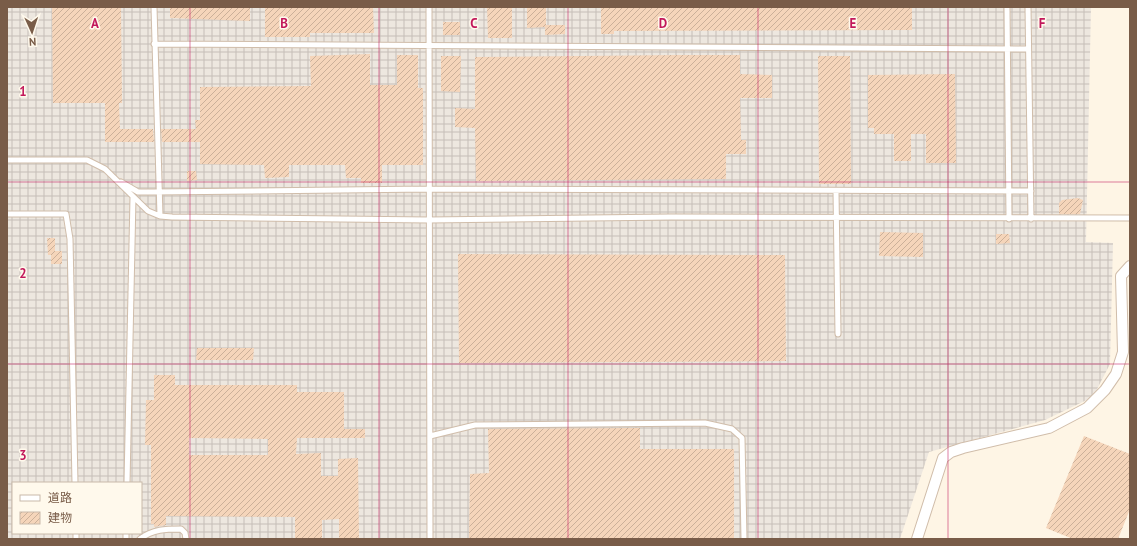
<svg xmlns="http://www.w3.org/2000/svg" width="1137" height="546" viewBox="0 0 1137 546" font-family="'PT Sans','Noto Sans JP',sans-serif">
  <style>
    .industrial { fill: url(#industrial-grid); fill-rule: evenodd }
    .building { fill: url(#building-hatch); fill-rule: evenodd }
    .lines { fill: none; stroke-linecap: round; stroke-linejoin: round }
    .service-casing { stroke: #d0bdaa; stroke-width: 7 }
    .minor-casing { stroke: #d0bdaa; stroke-width: 12 }
    .service { stroke: #fff; stroke-width: 5 }
    .minor { stroke: #fff; stroke-width: 10 }
    .grid { fill: none; stroke: #c2185b; stroke-width: 1; stroke-opacity: 0.55 }
    .grid-label { font-size: 13px; text-anchor: middle; font-weight: bold; fill: #c2185b; stroke: #fff9ec; stroke-width: 3; stroke-linejoin: round; paint-order: stroke }
  </style>
  <defs>
    <pattern id="industrial-grid" width="8" height="8" patternUnits="userSpaceOnUse"><rect width="8" height="8" fill="#ede7df"/><path d="M0 4h8M4 0v8" fill="none" stroke="#c5beb7"/></pattern>
    <pattern id="building-hatch" width="6" height="6" patternUnits="userSpaceOnUse"><rect width="6" height="6" fill="#f5d5ba"/><path d="M-1 1l2-2M0 6l6-6M5 7l2-2" fill="none" stroke="#cbb099"/></pattern>
  </defs>
  <rect width="100%" height="100%" fill="#fef5e5"/>
  <!-- industrial -->
  <path class="industrial" d="M7 7H1091L1086 242 1113 243 1110 364 1093 397 1045 420 929 452 900 539H7ZM13 483H141V533H13Z"/>
  <!-- building -->
  <path class="building" d="M52 7H121L122 103H119L120 129H153L154 142H105V103H53Z
    M170 7H250V21L170 18Z
    M265 7H373L374 33H310V37H265Z
    M487 7H512V38H488Z
    M527 7H546V25H565V34L545 35V27L527 28Z
    M601 7H912V30L614 31V34H601Z
    M443 22H460V35H443Z
    M370 54V85H397V55H418V88H423V165H382V183H361V178H346L345 165H289V177L265 178 264 165 200 164V142H162L161 129H196L195 120H200V87L311 86 310 56Z
    M678 55H740V74L772 75V98H740L741 140H746V154H726V179L476 181 475 128 455 127V108L475 109V57Z
    M441 56H461L460 92 441 91Z
    M818 56H850L851 184H819Z
    M955 74 956 163H926V134H911V161H894V134H874V128H868V75Z
    M187 171H196L197 180 187 181Z
    M1078 198 1083 200 1080 214H1059V203L1062 200Z
    M880 232 923 233V257L879 256Z
    M996 234H1009L1010 243 996 244Z
    M47 238H55V251H62V264H51V255H48Z
    M458 254 785 255 786 361 459 363Z
    M197 348H254L253 360H196Z
    M154 375H175V385H297V392H344V429H365V438H297L296 454 321 453V476H338V459L358 458 359 539H339V519L322 520V539H295V517L166 516V525L154 527V524H151V445H145L146 400H154ZM189 438 268 439V455H189Z
    M640 428V449H734V539H469L470 474 489 473 488 429Z
    M1084 436 1130 454V509L1118 539H1073L1046 528Z"/>
  <g class="lines">
    <!-- service casing -->
    <g class="service-casing">
      <path id="service" d="M154 7 160 216
        M429 7 430 539
        M1007 7 1009 219
        M1028 7 1031 219
        M154 44 1028 49
        M7 160H87L105 169 148 211 160 216 172 217 429 220 671 217 1130 218
        M121 182 138 192H153L428 189 1031 191
        M836 191 838 334
        M7 214H66L70 239 75 483
        M430 436 475 425 705 423 732 429 742 438 744 539
        M127 483 133 197
        M76 533V539
        M126 539V533
        M140 539C153 529 166 529 181 529L185 533 186 539"/>
    </g>
    <!-- minor casing -->
    <g class="minor-casing">
      <path id="minor" d="M917 539 943 458 951 452 963 448 1049 428 1087 408 1105 390 1116 374 1123 352 1121 276 1130 266"/>
    </g>
    <!-- service -->
    <use href="#service" class="service"/>
    <!-- minor -->
    <use href="#minor" class="minor"/>
  </g>
  <!-- grid -->
  <path class="grid" d="M190 7V539M379 7V539M568 7V539M758 7V539M948 7V539M7 182H1130M7 364H1130"/>
  <g class="grid-label">
    <text x="95" y="28">A</text>
    <text x="284" y="28">B</text>
    <text x="474" y="28">C</text>
    <text x="663" y="28">D</text>
    <text x="853" y="28">E</text>
    <text x="1042" y="28">F</text>
    <text x="23" y="96">1</text>
    <text x="23" y="278">2</text>
    <text x="23" y="460">3</text>
  </g>
  <!-- border -->
  <rect width="1137" height="546" fill="none" stroke="#795c48" stroke-width="16"/>
  <!-- legend -->
  <rect x="12" y="482" width="130" height="52" fill="#fff9ec" stroke="#c9baaa"/>
  <rect x="20" y="495" width="20" height="6" fill="#ffffff" stroke="#c9baaa"/>
  <text x="48" y="502" font-size="12" fill="#795c48">道路</text>
  <rect x="20" y="512" width="20" height="12" fill="url(#building-hatch)" stroke="#c9baaa"/>
  <text x="48" y="522" font-size="12" fill="#795c48">建物</text>
  <!-- north arrow -->
  <g transform="translate(32 32) rotate(177)" stroke="#fff9ec" stroke-width="3" paint-order="stroke">
  <path d="M0-3L7 15L0 10L-7 15Z" fill="#795c48"/>
  <text y="-6" font-size="11" font-weight="bold" text-anchor="middle" fill="#795c48">N</text>
  </g>
</svg>
